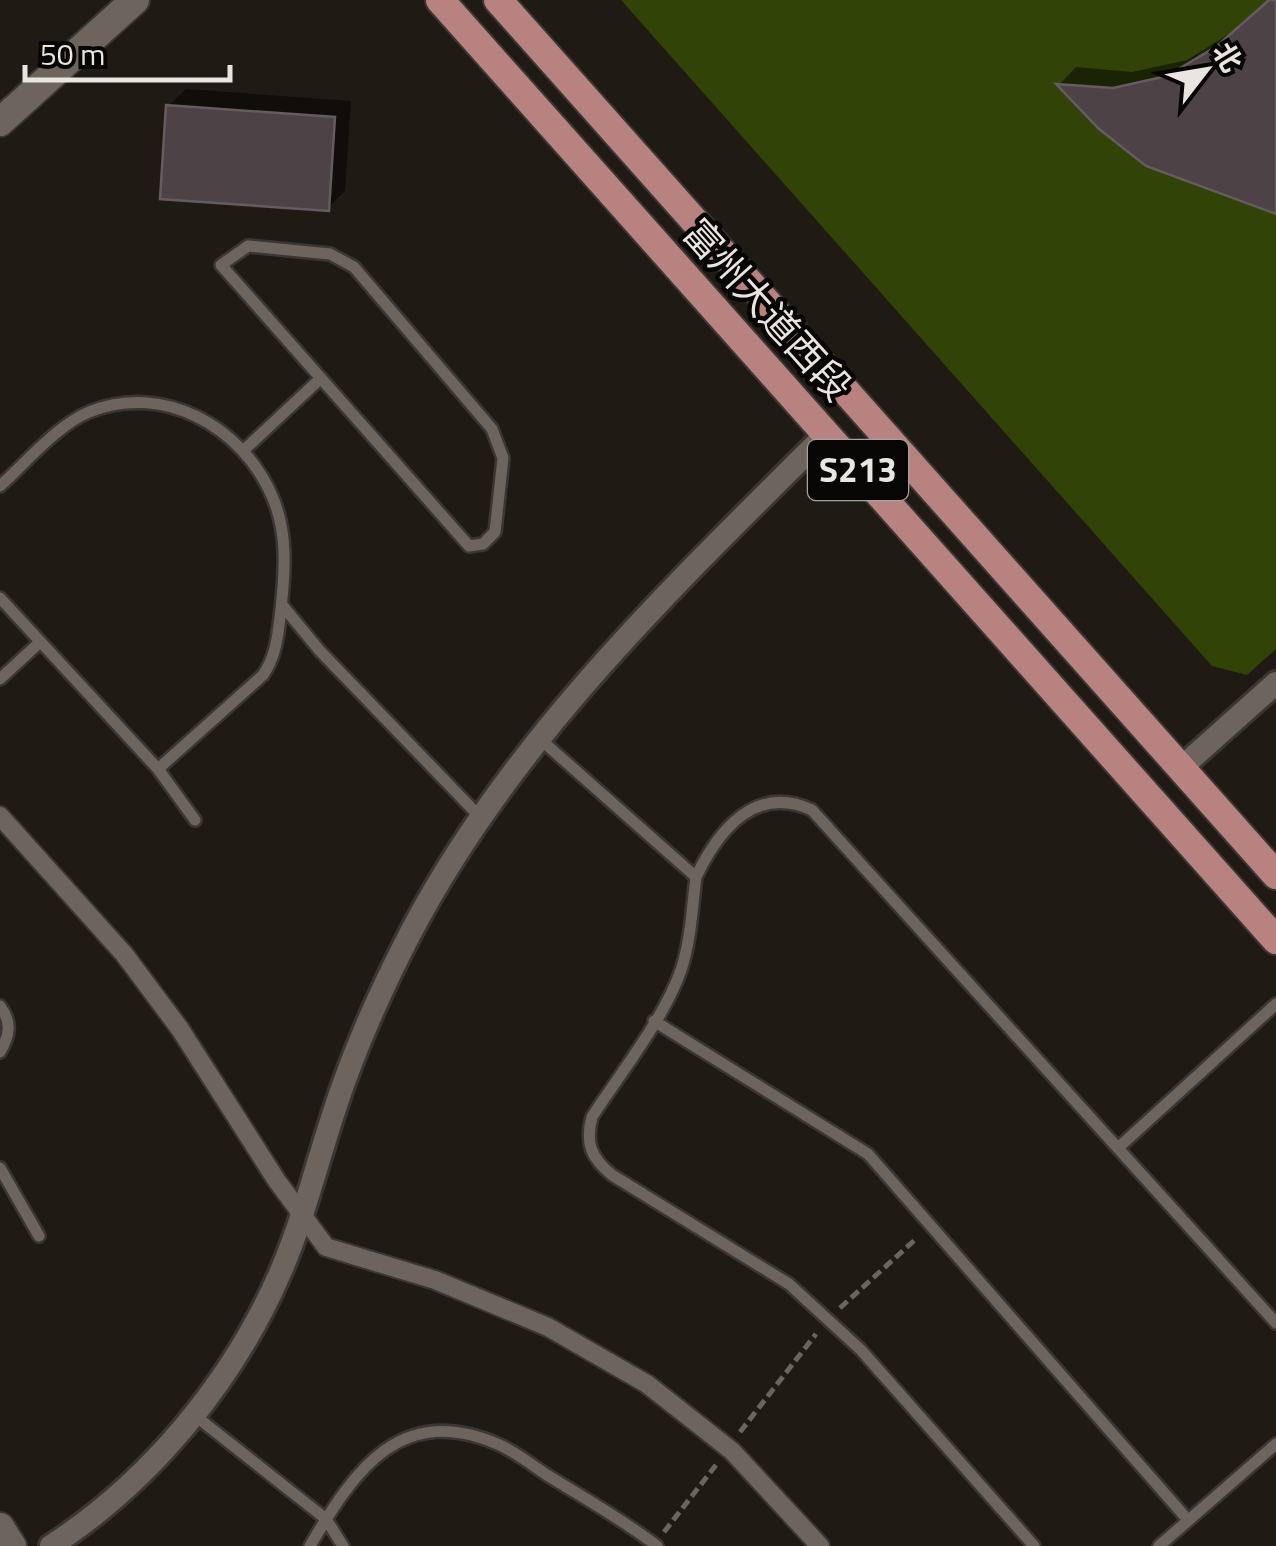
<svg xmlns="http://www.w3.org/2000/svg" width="1276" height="1546" viewBox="0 0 1276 1546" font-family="'Titillium Web','Noto Sans SC',sans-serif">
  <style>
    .green { fill: #314307 }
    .shadow { fill: #0007 }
    .building { fill: #4d4245; stroke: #665c5f; stroke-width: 2.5 }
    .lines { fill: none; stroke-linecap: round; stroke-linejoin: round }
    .service-casing { stroke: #3b3633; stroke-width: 16 }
    .pedestrian-casing { stroke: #3b3633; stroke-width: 22 }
    .minor-casing { stroke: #3b3633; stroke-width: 28 }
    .tertiary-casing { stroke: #3b3633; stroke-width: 32 }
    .primary-casing { stroke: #3b3633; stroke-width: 32 }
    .path { stroke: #6a6560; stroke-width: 5; stroke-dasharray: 10 5; stroke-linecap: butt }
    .service { stroke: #6c645d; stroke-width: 11 }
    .pedestrian { stroke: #6c645d; stroke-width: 18 }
    .minor { stroke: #6c645d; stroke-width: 22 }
    .tertiary { stroke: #6c645d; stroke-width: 28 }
    .primary { stroke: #b88280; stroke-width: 28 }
    .labels { text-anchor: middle; stroke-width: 9; stroke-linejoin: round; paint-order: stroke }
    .shield { fill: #080604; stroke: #a6a29f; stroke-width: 2.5 }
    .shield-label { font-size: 35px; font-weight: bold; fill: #e9e5e1 }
    .street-label { font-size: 38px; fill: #e9e5e1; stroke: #080604 }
  </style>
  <rect width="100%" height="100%" fill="#201a14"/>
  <!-- green -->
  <path class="green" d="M621 0H1276V649L1247 675 1212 666Z"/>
  <!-- shadow -->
  <path class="shadow" d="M1269 0H1276V211L1100 127 1060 84 1076 67 1132 72 1187 60 1237 29Z
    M186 89 351 101 345 191 328 208 168 106Z"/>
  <!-- building -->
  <path class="building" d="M1269 0H1276V214L1146 166 1099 129 1056 84 1113 88 1167 76 1217 46Z
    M166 105 335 117 329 211 160 199Z"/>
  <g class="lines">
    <!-- service casing -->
    <g class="service-casing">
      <path id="service" d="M248 246 330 254 354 267 492 429 503 458 495 532 483 544 469 546 221 265Z
        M243 451 321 378
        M0 486C27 462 56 426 89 412 162 382 242 426 272 496 288 532 285 571 281 609 278 633 277 655 263 675L158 769
        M0 598 158 769 195 820
        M282 605 320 651 481 818
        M0 679 40 642
        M540 739 696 877C719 829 756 784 812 810L1276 1323
        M696 877C692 908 691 940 681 970 665 1017 620 1074 592 1117 585 1143 591 1158 612 1175L789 1284 861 1350 1034 1546
        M0 1006C12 1022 10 1035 0 1052
        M654 1021 868 1154 1188 1520
        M1118 1148 1276 1004
        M0 1168 39 1236
        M193 1414 326 1519 343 1546
        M310 1546C355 1469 402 1400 502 1446 518 1454 532 1465 547 1475 584 1498 622 1519 657 1546
        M1159 1546 1276 1444"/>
    </g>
    <!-- pedestrian casing -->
    <g class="pedestrian-casing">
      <path id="pedestrian" d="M0 816 124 954 180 1029 277 1181 326 1247 435 1280 548 1327 647 1384 732 1451 820 1546"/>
    </g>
    <!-- minor casing -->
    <g class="minor-casing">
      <path id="minor" d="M1181 768 1276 683
        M51 1546C151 1481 234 1380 281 1271 308 1208 322 1141 346 1077 364 1028 387 978 411 932 513 738 673 587 826 434"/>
    </g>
    <!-- tertiary casing -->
    <g class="tertiary-casing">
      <path id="tertiary" d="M0 122 135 0
        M0 1527 12 1546"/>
    </g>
    <!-- primary casing -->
    <g class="primary-casing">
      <path id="primary" d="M440 0 1276 940
        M498 0 1276 875"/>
    </g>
    <!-- path -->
    <path class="path" d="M840 1308 917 1238
      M740 1432 816 1334
      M664 1532 716 1465"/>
    <!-- service -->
    <use href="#service" class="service"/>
    <!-- pedestrian -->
    <use href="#pedestrian" class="pedestrian"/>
    <!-- minor -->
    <use href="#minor" class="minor"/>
    <!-- tertiary -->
    <use href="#tertiary" class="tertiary"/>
    <!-- primary -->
    <use href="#primary" class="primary"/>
  </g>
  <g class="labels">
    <!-- shield labels -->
    <rect class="shield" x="808" y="440" width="100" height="60" rx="8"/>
    <g class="shield-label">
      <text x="858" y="482">S213</text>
    </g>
    <!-- street labels -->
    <g class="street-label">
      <text transform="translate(767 310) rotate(48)" y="13">富州大道西段</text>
    </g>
  </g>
  <!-- north arrow -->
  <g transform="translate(1206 70) rotate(59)" stroke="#080604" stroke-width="8" paint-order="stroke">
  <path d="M0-8L18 38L0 25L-18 38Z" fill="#e9e5e1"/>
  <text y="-15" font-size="28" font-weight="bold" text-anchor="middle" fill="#e9e5e1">北</text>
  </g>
  <!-- scale -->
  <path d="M25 65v15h205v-15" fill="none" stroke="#e9e5e1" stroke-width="5"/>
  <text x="40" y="65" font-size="30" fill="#e9e5e1" stroke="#080604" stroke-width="8" paint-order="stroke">50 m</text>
</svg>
